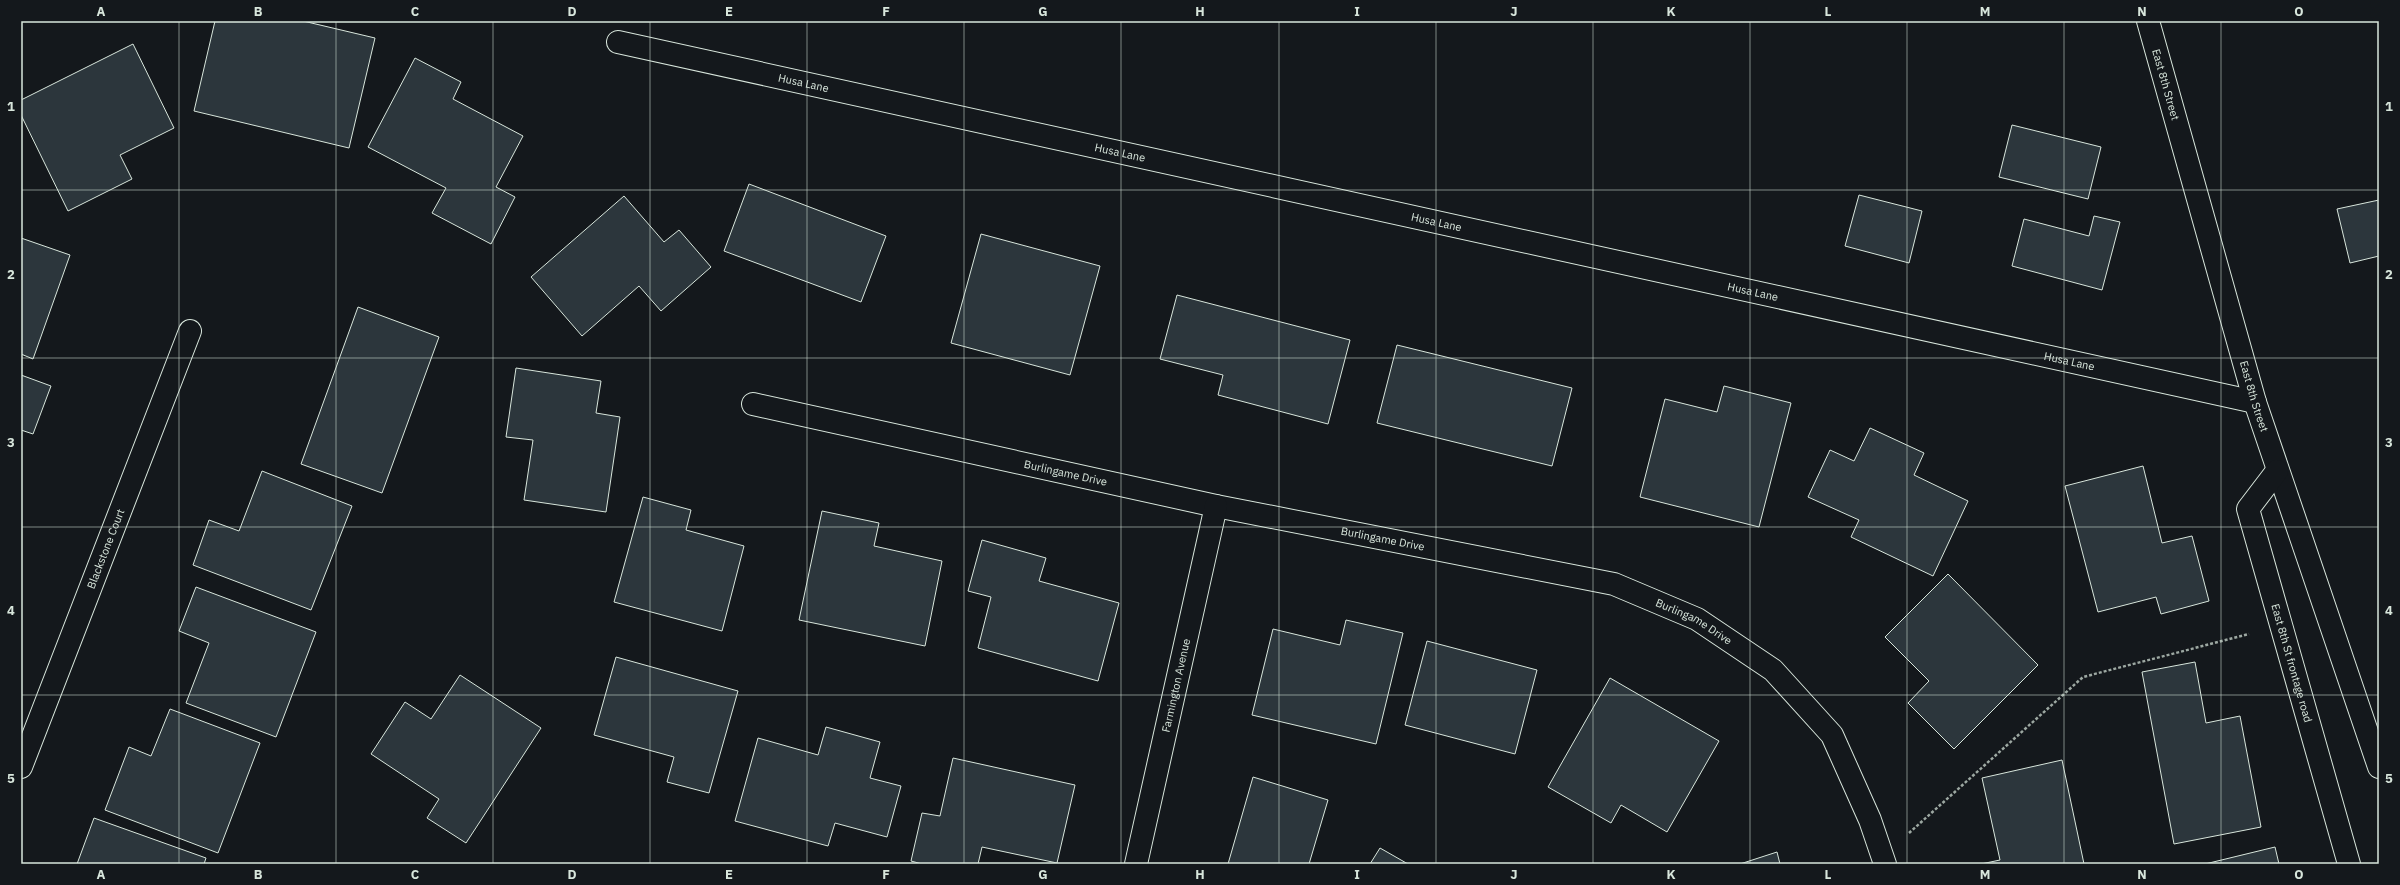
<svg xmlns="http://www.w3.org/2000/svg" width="2400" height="885" viewBox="0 0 2400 885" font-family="'IBM Plex Sans',sans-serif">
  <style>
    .building { fill: #2c363c; stroke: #d8e6dc }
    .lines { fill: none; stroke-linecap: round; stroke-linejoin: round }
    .minor-casing { stroke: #d8e6dc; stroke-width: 24 }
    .path { stroke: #9da8a2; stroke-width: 2.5; stroke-dasharray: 3 2; stroke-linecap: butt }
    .minor { stroke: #14181c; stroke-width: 22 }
    .grid { fill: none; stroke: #d8e6dc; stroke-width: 1; stroke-opacity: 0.55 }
    .labels { text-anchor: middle; stroke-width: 3; stroke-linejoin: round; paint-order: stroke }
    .street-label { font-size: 11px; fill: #d8e6dc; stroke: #14181c }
    .neatline { fill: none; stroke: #d8e6dc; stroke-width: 1.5 }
    .grid-label { font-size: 13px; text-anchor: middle; font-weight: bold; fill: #d8e6dc }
  </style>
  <rect width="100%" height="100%" fill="#14181c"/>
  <!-- building -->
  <path class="building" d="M215 21H303L375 38 349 148 194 111Z
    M133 44 174 128 120 155 132 179 68 211 21 115V100Z
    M415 58 461 82 453 99 523 136 496 187 515 197 491 244 432 213 446 188 368 147Z
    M2012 125 2101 147 2088 199 1999 177Z
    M749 184 886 236 861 302 724 251Z
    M1859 195 1922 211 1909 263 1845 246Z
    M624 196 664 242 679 230 711 267 661 311 639 286 582 336 531 277Z
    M2379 200V256L2350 263 2337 209Z
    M2094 216 2120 222 2102 290 2012 266 2024 219 2089 236Z
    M981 234 1100 266 1070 375 951 343Z
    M21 238 70 255 33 359 21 354Z
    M1177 295 1350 340 1328 424 1218 395 1223 375 1160 359Z
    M358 307 439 337 382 493 301 464Z
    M1397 345 1572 388 1552 466 1377 423Z
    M516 368 601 381 596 413 620 417 606 512 524 500 533 440 506 437Z
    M21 375 51 386 33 434 21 430Z
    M1724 386 1791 403 1759 527 1640 497 1665 399 1717 412Z
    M1870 428 1924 453 1914 475 1968 501 1933 576 1851 537 1859 520 1808 497 1830 450 1854 461Z
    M2143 466 2162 543 2192 536 2209 601 2161 614 2156 597 2098 612 2065 486Z
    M262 471 352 506 311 610 193 565 209 520 239 531Z
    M643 497 691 510 686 530 744 546 722 631 614 602Z
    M822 511 879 523 874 546 942 561 925 646 799 620Z
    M982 540 1046 558 1039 581 1119 603 1098 681 978 648 991 597 968 591Z
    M1948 574 2038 665 1954 749 1908 703 1929 681 1885 637Z
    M196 587 316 632 276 737 186 703 209 643 179 631Z
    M1346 620 1403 633 1376 744 1252 715 1273 629 1340 645Z
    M1427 641 1537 670 1515 754 1405 725Z
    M616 657 738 691 709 793 667 782 674 757 594 735Z
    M2195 662 2206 723 2240 716 2261 827 2174 844 2142 672Z
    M460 675 541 728 466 843 427 818 439 799 371 754 405 702 431 719Z
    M1610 678 1719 741 1667 832 1621 805 1611 823 1548 787Z
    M170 709 260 743 218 853 105 810 129 747 151 756Z
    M826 727 880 742 870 778 901 786 887 837 835 823 828 846 735 821 758 738 818 755Z
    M953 758 1075 785 1057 863 982 847 978 864H922L911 861 922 813 940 816Z
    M2062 760 2084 864H1981L2000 860 1982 778Z
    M1253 777 1328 800 1309 864H1228Z
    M94 818 206 858 204 864H77Z
    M2275 847 2279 864H2205Z
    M1380 848 1408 864H1370Z
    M1777 852 1780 864H1740Z"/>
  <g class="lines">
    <!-- minor casing -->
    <g class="minor-casing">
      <g id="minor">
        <path id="s1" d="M2148 21 2255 402 2379 767"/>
        <path id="s2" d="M618 42 2255 402"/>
        <path id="s3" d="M753 404 1216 506 1614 584 1697 619 1773 670 1832 735 1870 820 1885 864"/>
        <path id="s4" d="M2277 471 2248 509 2349 864"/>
        <path id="s5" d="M21 767 190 331"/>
        <path id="s6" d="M1136 864 1216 506"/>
      </g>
    </g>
    <!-- path -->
    <path class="path" d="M1909 833 2083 677 2249 634"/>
    <!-- minor -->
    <use href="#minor" class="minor"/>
  </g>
  <!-- grid -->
  <path class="grid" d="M179 21V864M336 21V864M493 21V864M650 21V864M807 21V864M964 21V864M1121 21V864M1279 21V864M1436 21V864M1593 21V864M1750 21V864M1907 21V864M2064 21V864M2221 21V864M21 190H2379M21 358H2379M21 527H2379M21 695H2379"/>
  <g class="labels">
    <!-- street labels -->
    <g class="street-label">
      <text dy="4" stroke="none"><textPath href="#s2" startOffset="190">Husa Lane</textPath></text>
      <text dy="4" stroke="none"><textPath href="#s1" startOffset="66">East 8th Street</textPath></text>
      <text dy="4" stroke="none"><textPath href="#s2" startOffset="514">Husa Lane</textPath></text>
      <text dy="4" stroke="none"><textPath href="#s2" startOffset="838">Husa Lane</textPath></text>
      <text dy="4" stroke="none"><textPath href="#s2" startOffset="1162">Husa Lane</textPath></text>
      <text dy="4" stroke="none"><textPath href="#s2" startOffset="1486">Husa Lane</textPath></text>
      <text dy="4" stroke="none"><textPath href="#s1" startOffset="390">East 8th Street</textPath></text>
      <text dy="4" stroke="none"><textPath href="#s3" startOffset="320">Burlingame Drive</textPath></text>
      <text dy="4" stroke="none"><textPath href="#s3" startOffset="644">Burlingame Drive</textPath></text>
      <text dy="4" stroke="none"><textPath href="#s5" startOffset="234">Blackstone Court</textPath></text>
      <text dy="4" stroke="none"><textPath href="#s3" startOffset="968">Burlingame Drive</textPath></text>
      <text dy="4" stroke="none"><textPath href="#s4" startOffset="208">East 8th St frontage road</textPath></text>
      <text dy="4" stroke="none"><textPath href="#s6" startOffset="183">Farmington Avenue</textPath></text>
    </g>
  </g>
  <!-- border -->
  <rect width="2400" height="885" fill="none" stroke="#14181c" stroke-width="44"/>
  <rect x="22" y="22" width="2356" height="841" class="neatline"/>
  <g class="grid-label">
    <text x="101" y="16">A</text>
    <text x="258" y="16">B</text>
    <text x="415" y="16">C</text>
    <text x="572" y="16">D</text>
    <text x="729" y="16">E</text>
    <text x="886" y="16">F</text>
    <text x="1043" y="16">G</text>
    <text x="1200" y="16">H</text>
    <text x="1357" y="16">I</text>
    <text x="1514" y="16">J</text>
    <text x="1671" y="16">K</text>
    <text x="1828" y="16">L</text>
    <text x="1985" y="16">M</text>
    <text x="2142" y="16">N</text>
    <text x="2299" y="16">O</text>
    <text x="11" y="111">1</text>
    <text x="2389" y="111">1</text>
    <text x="11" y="279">2</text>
    <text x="2389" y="279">2</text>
    <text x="11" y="447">3</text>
    <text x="2389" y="447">3</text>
    <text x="11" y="615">4</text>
    <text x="2389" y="615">4</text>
    <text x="11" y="783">5</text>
    <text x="2389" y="783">5</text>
    <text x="101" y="879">A</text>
    <text x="258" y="879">B</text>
    <text x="415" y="879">C</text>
    <text x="572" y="879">D</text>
    <text x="729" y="879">E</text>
    <text x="886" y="879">F</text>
    <text x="1043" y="879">G</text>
    <text x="1200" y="879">H</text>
    <text x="1357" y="879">I</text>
    <text x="1514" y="879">J</text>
    <text x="1671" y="879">K</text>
    <text x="1828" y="879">L</text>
    <text x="1985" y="879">M</text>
    <text x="2142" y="879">N</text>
    <text x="2299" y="879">O</text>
  </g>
</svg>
